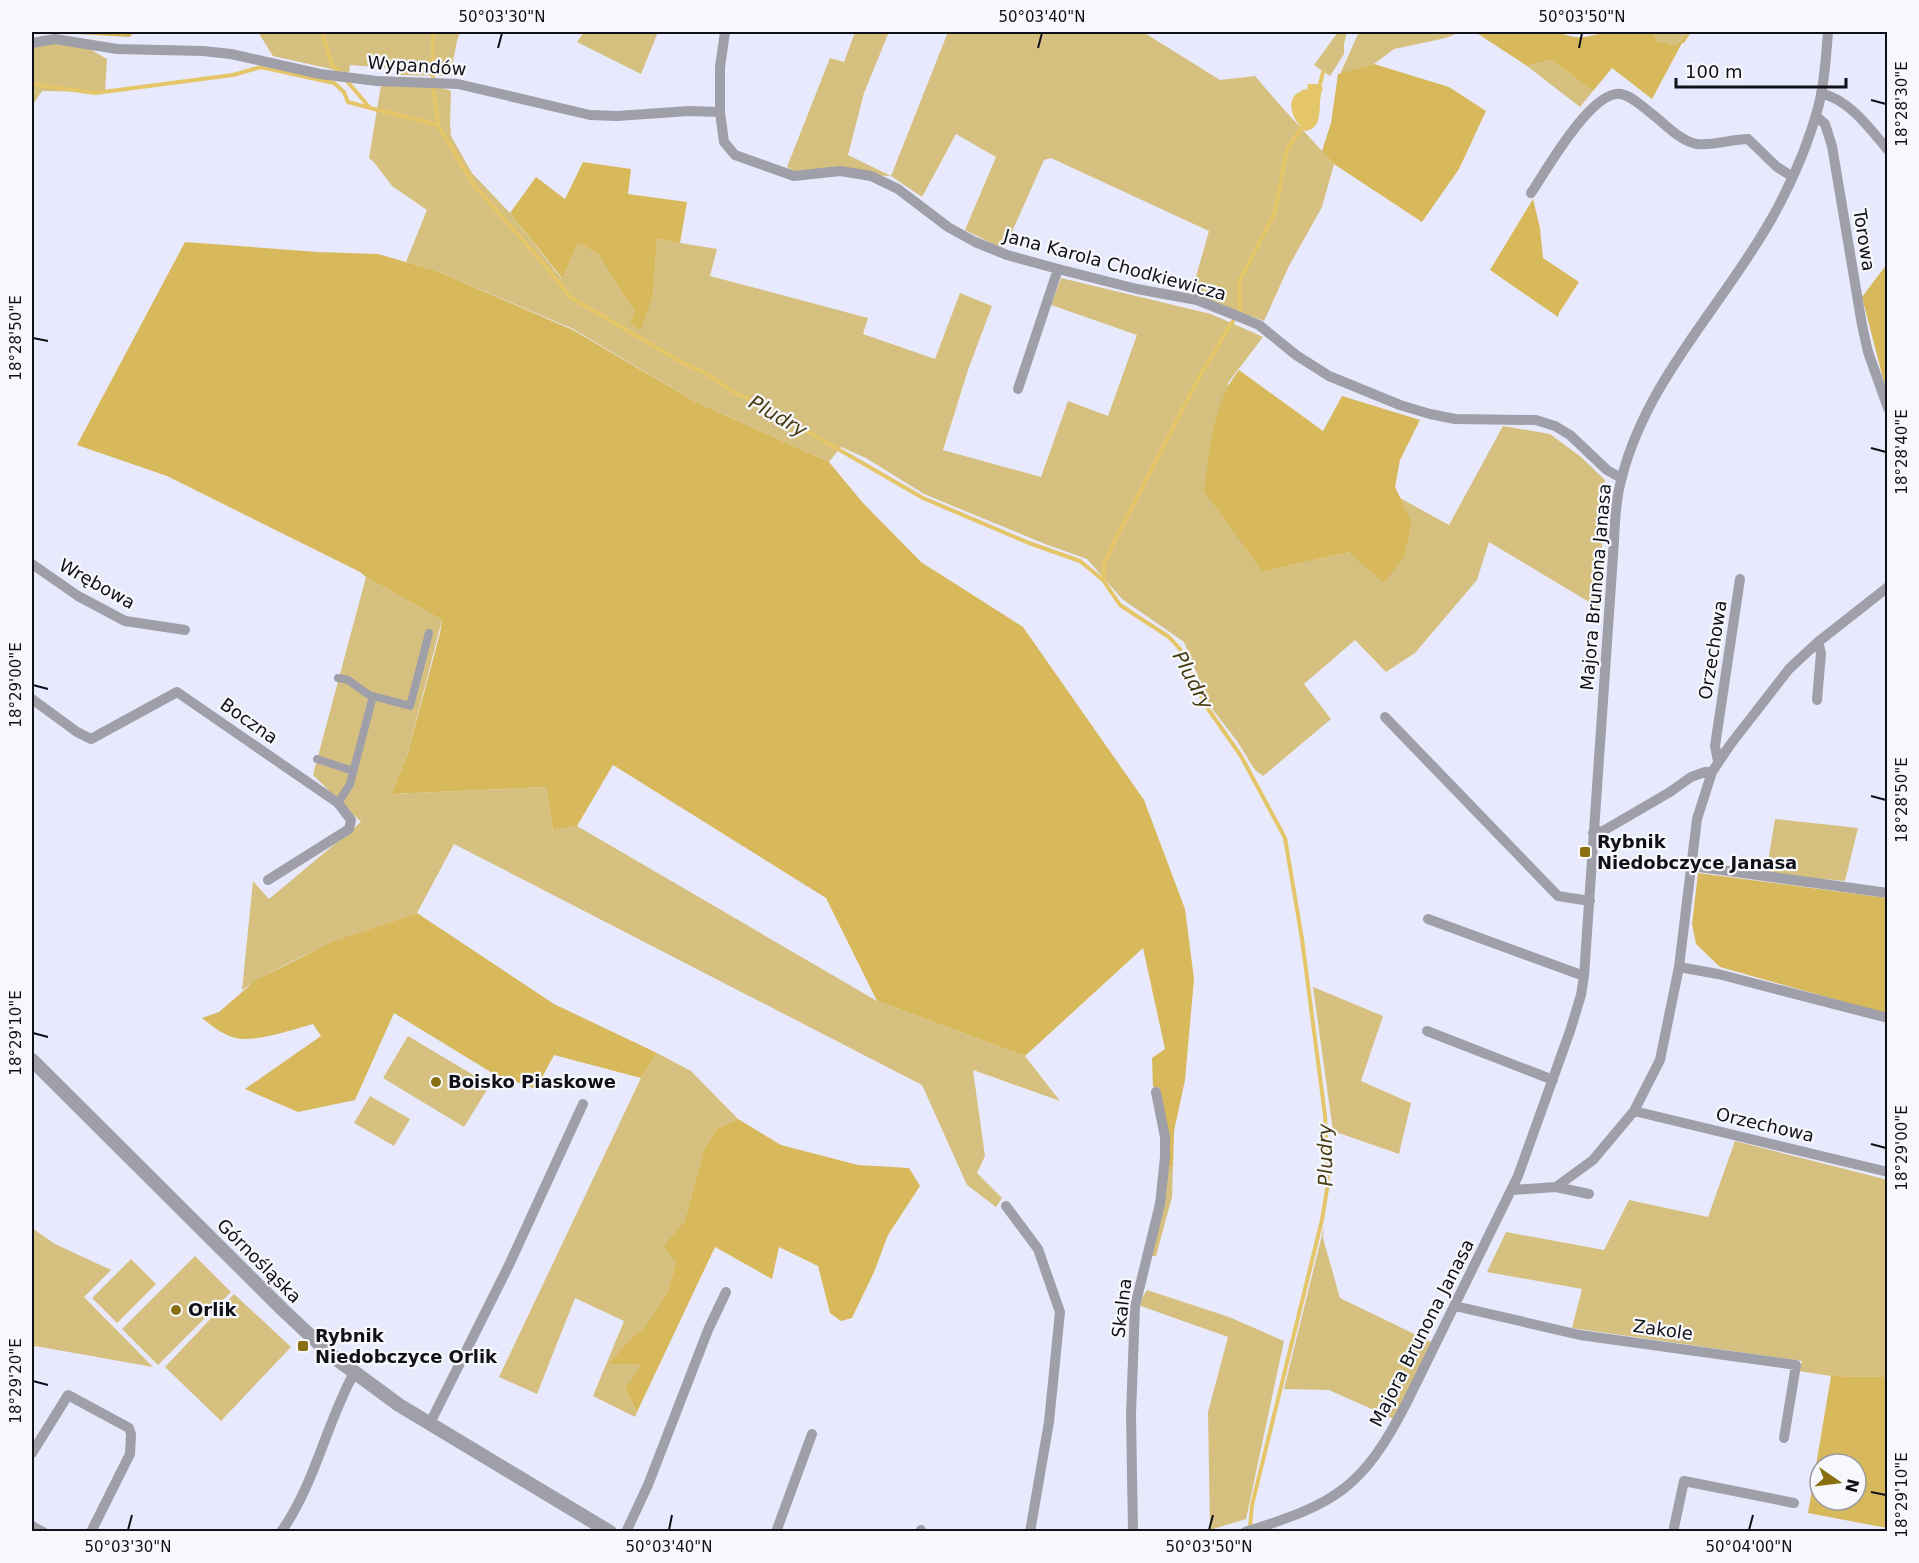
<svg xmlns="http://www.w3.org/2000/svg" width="1919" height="1563" viewBox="0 0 1919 1563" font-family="'DejaVu Sans',sans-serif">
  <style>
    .green { fill: #d6c07f }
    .forest { fill: #d7b85b; fill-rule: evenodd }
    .water { fill: #e4c568 }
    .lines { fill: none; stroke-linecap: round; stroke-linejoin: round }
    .stream { stroke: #e4c568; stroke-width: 4 }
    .pedestrian { stroke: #9f9fa9; stroke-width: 8 }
    .minor { stroke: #9f9fa9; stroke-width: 10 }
    .tertiary { stroke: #9f9fa9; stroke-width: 14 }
    .ticks { fill: none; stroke: #101118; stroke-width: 2 }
    .poi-dot { fill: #8a6f11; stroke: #f7f8fc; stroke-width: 2 }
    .labels { text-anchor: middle; stroke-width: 4.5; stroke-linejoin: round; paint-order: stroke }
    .street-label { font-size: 18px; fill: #101118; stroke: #f7f8fc }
    .poi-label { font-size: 18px; font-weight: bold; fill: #101118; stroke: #f7f8fc; text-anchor: start }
    .water-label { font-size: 20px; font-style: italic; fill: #4a3d15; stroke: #f7f8fc }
    .neatline { fill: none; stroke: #101118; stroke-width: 2 }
    .ticks-label { font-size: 15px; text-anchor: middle; fill: #101118 }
  </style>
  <rect width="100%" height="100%" fill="#e8e9fc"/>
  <!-- green -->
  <path class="green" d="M258 32H460L457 41 450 76 400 75V69L350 65 349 73 273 56Z
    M584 32H658L641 74 577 42Z
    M855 32H889L864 93 848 155 891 176 948 32H1143L1220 80 1255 76 1279 104 1334 164 1322 207 1289 266 1264 321 1191 294 1209 231 1051 158 1044 160 1007 243 1001 248 965 230 996 157 956 134 922 197 891 176 797 173 787 167 830 58 844 62Z
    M1338 32H1347L1344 44V54L1330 76 1314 65Z
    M1359 32H1460L1446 38 1394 49 1374 64 1340 74Z
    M1654 32H1690C1679 49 1675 46 1657 41Z
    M54 43 88 48 107 59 105 92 42 91 32 106V47Z
    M1551 60 1593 91 1580 107 1527 66Z
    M381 85 442 88 451 91 450 122 451 136 472 173 510 213 561 278 578 243 598 254 626 299 636 310 640 330 653 296 657 239 717 249 710 276 868 318 863 334 935 359 960 293 992 306 968 370 943 450 1041 477 1068 401 1108 416 1137 335 1051 305 1061 278 1211 314 1263 337 1228 383 1263 572 1349 552 1405 555 1412 522 1400 498 1449 525 1503 426 1550 434 1581 457 1605 480 1599 608 1489 542 1477 580 1415 653 1386 672 1355 640 1304 684 1331 719 1263 776 1255 770 1237 741 1210 706 1184 642 1122 599 1087 559 1045 544 924 494 866 458 841 447 829 462 696 402 573 329 437 271 406 262 427 210 392 186 373 161 369 158Z
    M366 577 442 620 407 756 391 794 546 787 553 830 577 826 877 1001 1025 1056 1060 1101 973 1070 985 1156 977 1173 1002 1198 996 1207 967 1185 922 1085 454 844 417 913C356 934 297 953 242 990L253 881 269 899 361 822 313 775Z
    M1775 819 1858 828 1845 881 1766 874Z
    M1313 987 1383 1016 1361 1081 1411 1103 1399 1154 1333 1131Z
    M408 1036 490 1085 464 1127 383 1078Z
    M657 1053 691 1071 738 1119 716 1129 704 1150 684 1222 665 1246 676 1263 667 1293 644 1328 629 1340 610 1364H632L642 1366 625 1389 637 1412 635 1417 593 1396 624 1321 575 1298 537 1394 499 1377 641 1078Z
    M370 1096 410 1119 394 1146 354 1123Z
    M1735 1141 1888 1180 1887 1377 1831 1376 1799 1371 1802 1361 1572 1328 1582 1289 1487 1272 1506 1232 1604 1250 1629 1200 1708 1217Z
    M1173 1166 1172 1197 1156 1256H1151L1166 1168Z
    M1324 1227 1323 1238 1340 1298 1433 1343 1394 1419 1329 1390 1284 1389Z
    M32 1228 55 1244 111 1270 84 1297 153 1367 35 1346 32 1351Z
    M195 1256 231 1292 158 1365 122 1329Z
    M131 1259 156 1284 117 1323 92 1298Z
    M1147 1290 1229 1317 1284 1341 1246 1519 1210 1530 1208 1412 1228 1337 1138 1305Z
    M234 1294 291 1347 221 1421 165 1367Z"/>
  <!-- forest -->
  <path class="forest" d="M68 32H133L130 37 77 34Z
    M1475 32H1559C1579 42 1589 35 1610 32 1624 30 1639 31 1654 32L1657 41C1683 48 1674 46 1691 32L1684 43H1682L1652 99 1612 68 1593 91 1551 60 1527 66Z
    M1374 64 1449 87 1486 111 1459 169 1422 222 1334 164 1322 151 1331 123 1338 74Z
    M583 162 631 169 628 194 687 202 680 243 657 239 653 296 641 330 630 324 635 310 626 299 598 254 578 243 562 278 510 213 536 177 565 199Z
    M1533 199 1540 228 1543 258 1579 282 1559 313 1558 317 1490 270Z
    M185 242 318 252 378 254 437 271 573 330 696 402 829 462 863 503 921 562 1023 627 1144 800 1185 909 1194 979 1185 1080 1174 1131 1173 1166 1166 1168 1167 1134 1159 1088 1153 1087 1152 1058 1165 1049 1143 948 1025 1056 877 1001 826 898 613 765 577 826 553 830 546 787 391 794 407 756 440 633 442 620 366 577 360 572 167 476 77 445Z
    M1887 264 1888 389 1886 390 1862 297Z
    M1239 370 1323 431 1342 396 1420 420 1400 460 1395 487 1412 522 1405 555 1384 583 1349 552 1263 572 1204 491C1210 450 1212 404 1239 370Z
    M1698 873 1887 898V1014L1720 967 1696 944 1692 924Z
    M417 913 554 1004 657 1053 641 1078 554 1055 536 1089 494 1074 394 1013 355 1100 298 1112 245 1089 321 1036 313 1024C292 1030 266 1039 244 1039 228 1039 213 1027 202 1018L219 1012 256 980 332 942Z
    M738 1119 781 1145 858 1165 909 1168 920 1186 888 1235 874 1272 852 1318 841 1321 830 1313 818 1266 779 1247 772 1279 715 1247 637 1412 625 1389 641 1366 632 1364H609L629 1340 644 1328 667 1293 676 1263 664 1246 684 1222 704 1150 716 1129Z
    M1831 1376 1887 1377V1528L1808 1513ZM1820 1464H1856V1500H1820Z"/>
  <!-- water -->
  <path class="water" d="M1308 84H1320L1323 88C1316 103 1326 128 1305 131 1295 123 1286 105 1295 95 1298 92 1301 92 1304 89L1307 90Z"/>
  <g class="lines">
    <!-- stream -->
    <path class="stream" d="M322 32 332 65 341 74
      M433 32V83L438 125 473 184 544 264 570 297 681 362 705 373 737 394 753 400 923 498 1029 543 1080 561 1103 580 1120 605 1169 637 1180 649 1204 703 1241 756 1285 838 1302 939 1325 1115 1328 1183 1322 1220 1252 1505 1250 1528
      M346 80 370 108 438 125
      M32 84 95 93 233 75 261 67 334 83 344 92 348 102 370 108
      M1320 84 1323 72
      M1240 310 1239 282 1275 212 1287 149 1301 129
      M1103 580 1105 562 1116 538 1202 372 1233 321"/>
    <!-- pedestrian -->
    <path class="pedestrian" d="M338 678 348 680 369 695 410 706 429 633
      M317 759 353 771
      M338 803 350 784 373 696"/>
    <!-- minor -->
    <path class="minor" d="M725 32 720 67V112L724 142 735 155 794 176 840 171 871 176 898 189 948 227 975 242 1007 255 1058 269 1137 289 1197 300 1235 315 1259 325 1296 355 1329 376 1400 405 1430 414 1455 419 1536 420 1555 426 1570 435 1607 470 1621 478
      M32 43 55 39 117 49 203 51 231 54 320 74 377 81 458 84 590 115 617 116 689 111 720 112
      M1821 93C1851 101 1869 128 1888 150
      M1816 116 1825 124 1832 146 1862 325 1868 352 1888 408
      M1531 193C1546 171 1591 90 1621 94 1632 96 1643 107 1652 114 1665 124 1680 141 1697 144 1714 146 1731 139 1748 139L1777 167 1793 177
      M1018 389 1058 269
      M32 564 78 596 125 621 185 630
      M32 699 77 732 91 739 177 692 338 803 351 820 349 829 268 880
      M1817 700 1821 653 1818 642
      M1385 717 1558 896 1590 901
      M1718 761 1715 746 1740 579
      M1593 833 1603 831 1670 792 1691 777 1705 772H1712
      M1692 866 1888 893
      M1428 919 1584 976
      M1679 967 1718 974 1888 1018
      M1427 1031 1553 1080
      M1634 1111 1888 1172
      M1556 1187 1589 1194
      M1512 1190 1556 1187 1593 1160 1634 1111 1660 1060 1679 967 1697 819 1712 772 1730 745 1789 669 1818 642 1888 587
      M1006 1206 1038 1249 1060 1312 1049 1422 1030 1532
      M1455 1306 1580 1335 1796 1365 1784 1438
      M429 1425 509 1265 583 1104
      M32 1453 68 1395 129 1428 131 1434 130 1454 91 1532
      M32 1526 43 1532
      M281 1532C315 1484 326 1424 354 1373
      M626 1532 648 1485 708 1330 726 1292
      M776 1532 812 1434
      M921 1532V1530
      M1133 1532 1131 1414 1135 1306 1160 1204 1165 1157V1137L1156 1092
      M1245 1532C1336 1504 1363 1488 1407 1402L1518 1176 1570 1031 1581 995 1584 976 1614 541C1615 519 1616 498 1622 477 1647 379 1724 304 1772 218 1792 182 1809 143 1819 104 1825 80 1826 56 1828 32
      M1673 1532 1684 1481 1794 1503"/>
    <!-- tertiary -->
    <path class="tertiary" d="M32 1060 282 1309 331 1355 399 1405 610 1532"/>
  </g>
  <!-- ticks -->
  <path class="ticks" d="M498 48 502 33M1038 48 1042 33M1579 48 1582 33M1871 100 1886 104M33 338 48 341M1871 448 1886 452M33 685 48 689M1871 796 1886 800M33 1033 48 1037M1871 1144 1886 1148M33 1381 48 1385M1871 1492 1886 1495M128 1530 132 1515M669 1530 672 1515M1209 1530 1213 1515M1749 1530 1753 1515"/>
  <!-- markers -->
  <g class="poi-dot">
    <rect x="1579" y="846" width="12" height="12" rx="3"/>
    <circle cx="436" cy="1082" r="6"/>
    <circle cx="176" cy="1310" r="6"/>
    <rect x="297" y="1340" width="12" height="12" rx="3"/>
  </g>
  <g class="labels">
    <!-- street labels -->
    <g class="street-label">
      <text transform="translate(417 66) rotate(4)" y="6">Wypandów</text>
      <text transform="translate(1864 240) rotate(81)" y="6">Torowa</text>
      <text transform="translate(1115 265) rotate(15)" y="6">Jana Karola Chodkiewicza</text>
      <text transform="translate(97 584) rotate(29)" y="6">Wrębowa</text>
      <text transform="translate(1596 587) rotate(-85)" y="6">Majora Brunona Janasa</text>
      <text transform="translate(1713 650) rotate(-81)" y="6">Orzechowa</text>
      <text transform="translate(249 721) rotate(35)" y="6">Boczna</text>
      <text transform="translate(1765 1125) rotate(13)" y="6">Orzechowa</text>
      <text transform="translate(259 1261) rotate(45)" y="6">Górnośląska</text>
      <text transform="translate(1122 1308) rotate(-83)" y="6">Skalna</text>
      <text transform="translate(1663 1330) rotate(8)" y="6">Zakole</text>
      <text transform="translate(1422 1333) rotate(-63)" y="6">Majora Brunona Janasa</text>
    </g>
    <!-- poi labels -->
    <g class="poi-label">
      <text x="1597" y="848">Rybnik<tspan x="1597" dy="21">Niedobczyce Janasa</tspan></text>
      <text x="448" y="1088">Boisko Piaskowe</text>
      <text x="188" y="1316">Orlik</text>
      <text x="315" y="1342">Rybnik<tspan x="315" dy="21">Niedobczyce Orlik</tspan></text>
    </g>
    <!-- water labels -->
    <g class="water-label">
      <text transform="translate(778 416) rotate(30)" y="7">Pludry</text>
      <text transform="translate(1193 680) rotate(62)" y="7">Pludry</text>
      <text transform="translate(1325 1155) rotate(-91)" y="7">Pludry</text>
    </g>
  </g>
  <!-- border -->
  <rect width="1919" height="1563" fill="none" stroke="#f7f8fc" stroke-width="66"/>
  <!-- north arrow -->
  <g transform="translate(1838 1482) rotate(104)"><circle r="28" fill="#f7f8fc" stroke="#9b9ca1" stroke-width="1.5"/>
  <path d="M0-4.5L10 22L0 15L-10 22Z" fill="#8a6f11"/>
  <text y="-9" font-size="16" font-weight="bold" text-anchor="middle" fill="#101118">N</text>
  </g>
  <!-- scale -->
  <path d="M1676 78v9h170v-9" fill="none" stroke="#101118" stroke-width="3"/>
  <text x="1685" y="78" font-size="18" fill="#101118" stroke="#f7f8fc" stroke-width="4.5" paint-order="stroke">100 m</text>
  <rect x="33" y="33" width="1853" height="1497" class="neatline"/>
  <g class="ticks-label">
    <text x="502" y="22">50°03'30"N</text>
    <text x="1042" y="22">50°03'40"N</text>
    <text x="1582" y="22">50°03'50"N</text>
    <text transform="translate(1902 104) rotate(-90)" y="5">18°28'30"E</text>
    <text transform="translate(16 338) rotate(-90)" y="5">18°28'50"E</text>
    <text transform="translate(1902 452) rotate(-90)" y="5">18°28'40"E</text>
    <text transform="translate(16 685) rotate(-90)" y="5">18°29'00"E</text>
    <text transform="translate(1902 800) rotate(-90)" y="5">18°28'50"E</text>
    <text transform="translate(16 1033) rotate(-90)" y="5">18°29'10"E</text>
    <text transform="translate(1902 1148) rotate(-90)" y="5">18°29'00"E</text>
    <text transform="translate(16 1381) rotate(-90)" y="5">18°29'20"E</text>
    <text transform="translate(1902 1495) rotate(-90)" y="5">18°29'10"E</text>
    <text x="128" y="1552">50°03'30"N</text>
    <text x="669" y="1552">50°03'40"N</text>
    <text x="1209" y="1552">50°03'50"N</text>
    <text x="1749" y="1552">50°04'00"N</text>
  </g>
</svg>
